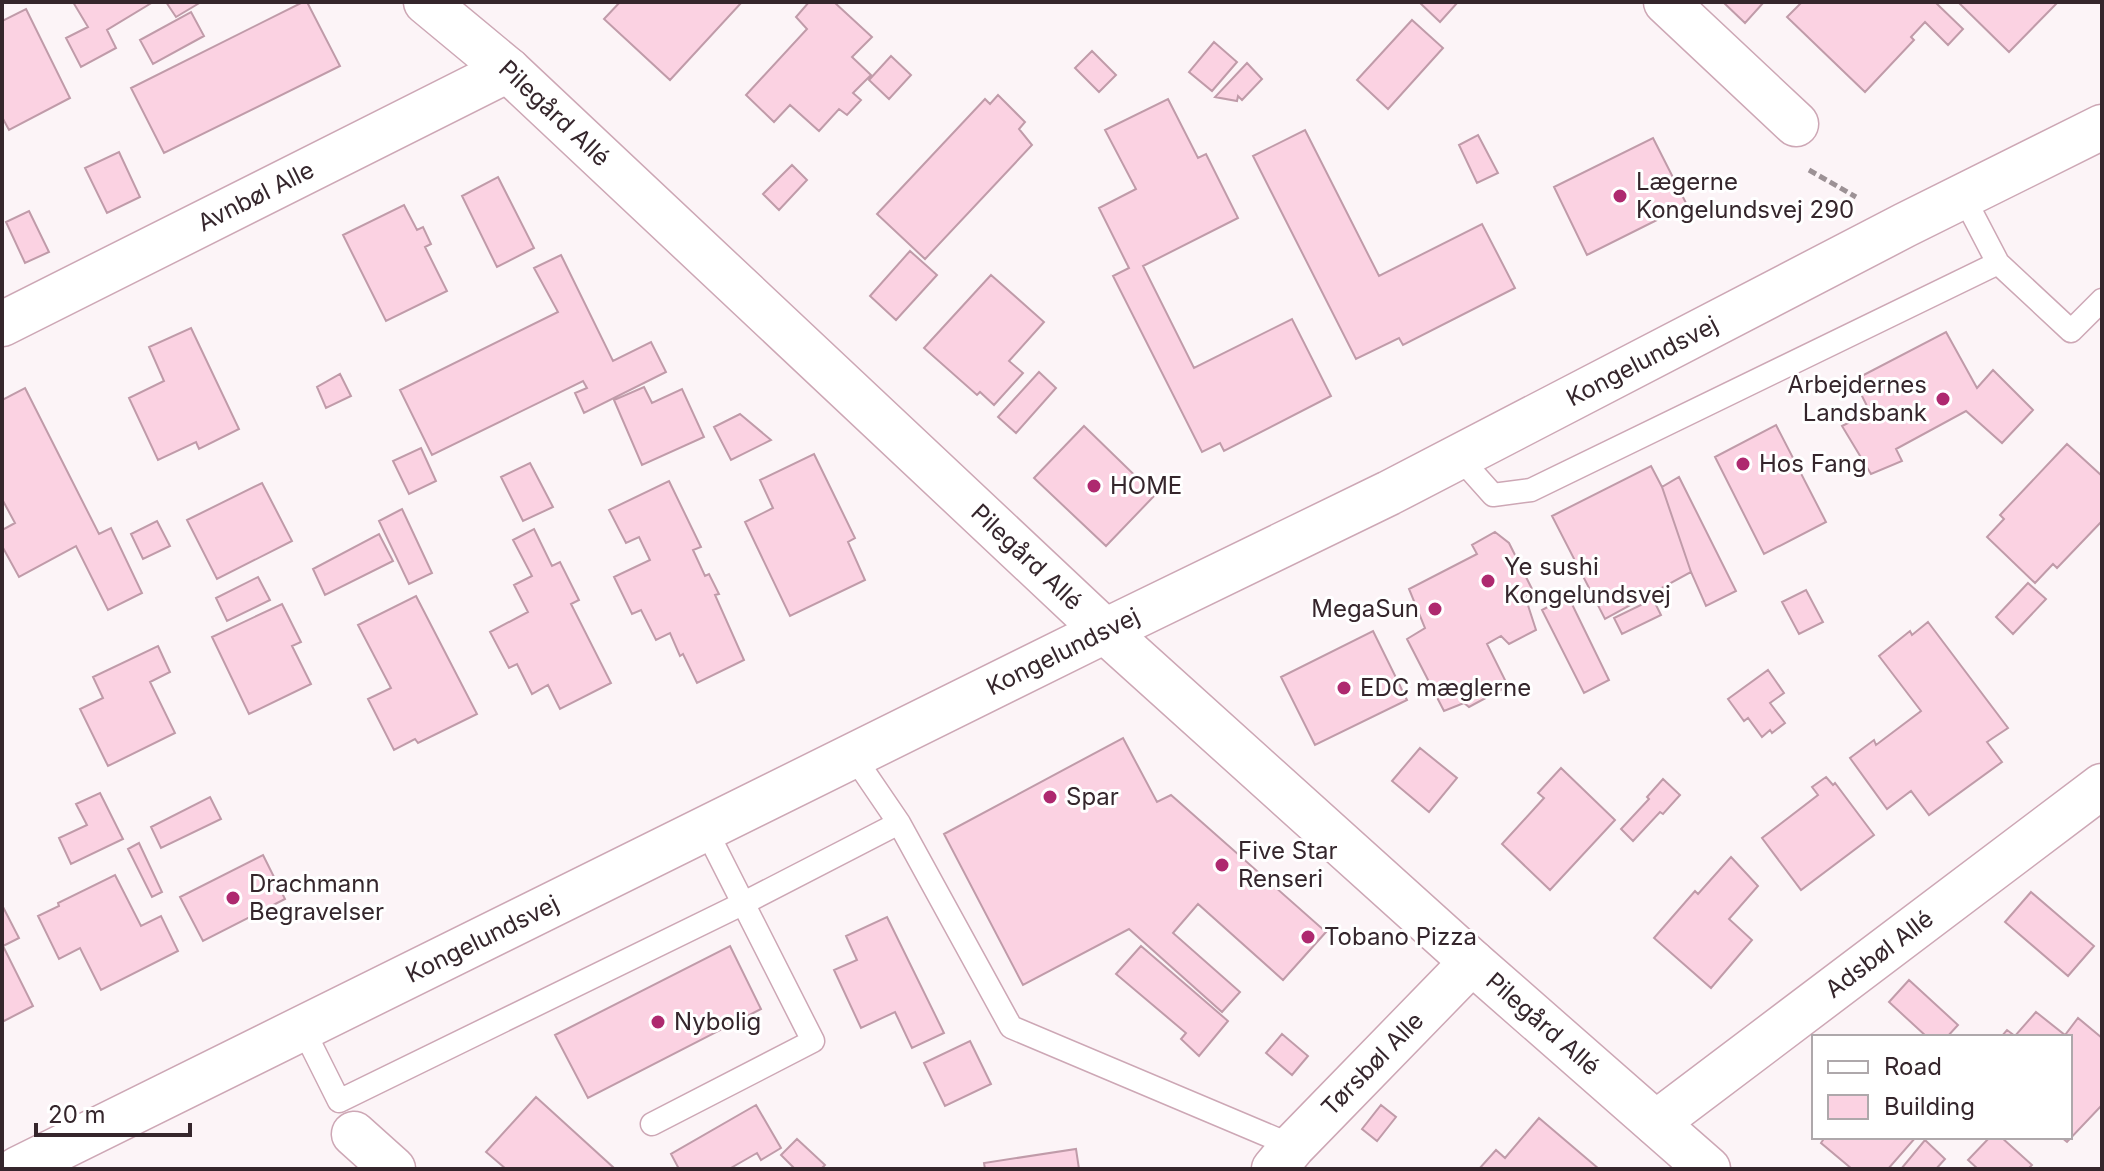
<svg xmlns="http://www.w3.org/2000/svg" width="2104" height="1171" viewBox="0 0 2104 1171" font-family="Inter,sans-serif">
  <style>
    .building { fill: #fbd2e2; stroke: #c09ba9; stroke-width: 2 }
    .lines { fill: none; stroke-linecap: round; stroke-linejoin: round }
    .service-casing { stroke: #cda7b5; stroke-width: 25 }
    .minor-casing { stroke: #cda7b5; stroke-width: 47 }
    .tertiary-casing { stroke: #cda7b5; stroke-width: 47 }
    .path { stroke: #9c9195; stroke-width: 5; stroke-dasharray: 8 4; stroke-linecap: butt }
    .service { stroke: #fff; stroke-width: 22 }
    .minor { stroke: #fff; stroke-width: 44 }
    .tertiary { stroke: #fff; stroke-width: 44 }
    .poi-dot { fill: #ae296f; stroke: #fff; stroke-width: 3 }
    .labels { text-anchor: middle; stroke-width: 6; stroke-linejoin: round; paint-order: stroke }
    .street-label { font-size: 24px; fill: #35262c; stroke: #fff }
    .poi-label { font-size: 24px; fill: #35262c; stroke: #fff; text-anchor: start }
  </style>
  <rect width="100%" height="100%" fill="#fcf4f7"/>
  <!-- building -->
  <path class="building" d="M73 2H153L107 30 116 48 81 67 66 38 88 27Z
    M166 2H201L176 17Z
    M303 2H307L340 66 164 153 131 88Z
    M620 2H742L670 80 604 19Z
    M809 2H834L872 37 852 57 871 75 853 93 861 100 847 115 839 109 819 131 790 105 774 122 746 95 807 29 796 17Z
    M1419 2H1458L1440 22Z
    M1723 2H1764L1745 23Z
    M1802 2H1935L1963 29 1948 45 1925 22 1911 37 1914 40 1865 92 1787 17Z
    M1958 2H2058L2009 52Z
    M26 9 70 98 9 130 2 117V21Z
    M191 12 204 36 153 64 140 40Z
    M1412 20 1443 48 1388 109 1357 80Z
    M1214 42 1237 62 1212 91 1189 72Z
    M1092 51 1116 75 1099 92 1075 68Z
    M891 56 911 75 889 99 869 80Z
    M1247 63 1262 79 1242 100 1238 96 1237 101 1215 97Z
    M998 95 1025 122 1019 129 1032 145 925 259 877 214 985 99 990 104Z
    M1168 99 1198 158 1206 154 1238 218 1143 266 1194 368 1292 319 1331 396 1224 451 1220 443 1202 452 1113 276 1129 268 1099 208 1136 189 1105 130Z
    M1305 130 1379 276 1482 224 1515 288 1403 345 1399 338 1356 359 1253 156Z
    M1478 135 1498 173 1477 183 1459 145Z
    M1653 138 1687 205 1587 255 1554 187Z
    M119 152 140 197 107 213 85 168Z
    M792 165 807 180 779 210 763 194Z
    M498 177 534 248 497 267 462 196Z
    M404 205 417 230 423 227 431 244 425 247 447 291 386 321 343 235Z
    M29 211 49 252 25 263 6 222Z
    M910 251 937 275 896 320 870 296Z
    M561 255 613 361 651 342 666 372 584 413 575 393 587 388 583 381 432 455 400 390 558 312 534 268Z
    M991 275 1044 322 1009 361 1023 373 994 405 980 392 977 395 924 348Z
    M191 328 239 429 199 449 196 442 158 460 129 398 164 381 149 347Z
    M1946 332 1977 388 1993 370 2033 410 2002 443 1966 411 1896 449 1902 461 1871 474 1842 426 1870 412 1854 380Z
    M1039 372 1056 388 1016 433 998 417Z
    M340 374 351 396 326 408 317 387Z
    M644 387 652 403 682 389 704 437 642 465 614 400Z
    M25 388 99 534 111 528 142 593 108 610 76 546 19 577 2 546V530L15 523 2 499V400Z
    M740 414 771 440 731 460 714 427Z
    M1776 425 1826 522 1764 554 1715 457Z
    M1084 426 1155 495 1106 546 1034 478Z
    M2067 444 2102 476V521L2057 568 2053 564 2035 583 1987 537 2004 519 2000 515Z
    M421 448 436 481 409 494 393 461Z
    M814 454 855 538 848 542 865 580 790 616 745 522 773 508 760 480Z
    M530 463 553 507 523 521 501 477Z
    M1651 466 1662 487 1691 572 1605 619 1552 516Z
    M1679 477 1736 591 1706 606 1691 572 1662 487Z
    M669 481 701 547 693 550 705 576 709 574 719 594 715 595 744 660 697 683 683 654 680 656 670 633 656 640 641 610 632 614 614 577 650 560 639 537 626 543 609 510Z
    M262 483 292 541 217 579 187 520Z
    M402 509 432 573 409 584 379 521Z
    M157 521 170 546 143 559 131 534Z
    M534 529 552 566 560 562 579 600 571 604 611 683 560 709 548 685 532 694 517 664 509 668 490 632 528 612 514 585 532 576 513 540Z
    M1495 532 1509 543 1533 591 1525 596 1536 630 1509 644 1501 636 1487 644 1508 686 1469 707 1464 703 1444 711 1407 639 1425 628 1409 589 1477 554 1472 545Z
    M379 534 393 561 325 595 313 569Z
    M258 577 270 600 227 621 216 598Z
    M2028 583 2046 599 2013 634 1996 617Z
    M1806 590 1823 622 1799 634 1782 602Z
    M416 596 477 714 418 743 415 739 394 750 368 699 391 688 358 625Z
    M1568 596 1609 680 1584 693 1542 610Z
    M1653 599 1661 615 1622 634 1614 618Z
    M282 604 301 642 292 646 311 684 249 714 212 637Z
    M1928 622 2008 728 1987 742 2002 762 1929 815 1911 791 1887 809 1850 758 1874 740 1876 745 1921 711 1879 656 1910 631 1912 635Z
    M1373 631 1407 700 1315 745 1281 677Z
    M158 646 170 672 150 682 175 733 108 766 80 709 103 698 93 677Z
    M1768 670 1784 693 1770 703 1785 723 1772 733 1770 730 1762 737 1748 718 1744 721 1728 699Z
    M1123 738 1157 802 1171 795 1326 932 1283 980 1198 904 1173 933 1240 992 1222 1012 1129 929 1023 985 944 834Z
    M1420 748 1457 778 1429 812 1392 781Z
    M1561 768 1615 820 1550 890 1502 844 1544 798 1538 793Z
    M1826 777 1833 785 1835 783 1874 835 1801 890 1762 838 1818 795 1812 787Z
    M1663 779 1680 795 1663 814 1660 812 1633 841 1621 829 1649 799 1647 797Z
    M100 793 123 839 71 864 59 838 87 825 76 804Z
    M210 797 221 819 161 848 151 827Z
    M139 843 162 892 152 897 128 849Z
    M263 855 285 899 203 941 180 897Z
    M1731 857 1758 886 1729 919 1752 940 1711 988 1654 938 1695 891 1698 894Z
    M115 875 141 926 161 916 178 951 101 990 80 948 59 959 38 916 59 906 58 903Z
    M2031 892 2094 946 2068 976 2005 922Z
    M2 905 19 938 3 946 33 1006 2 1022Z
    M887 917 944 1033 912 1048 895 1012 861 1028 834 970 857 960 846 936Z
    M730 946 761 1009 588 1098 555 1035Z
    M1141 946 1228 1021 1199 1056 1181 1039 1186 1033 1116 974Z
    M1909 980 1958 1025 1947 1037H1927L1889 1002Z
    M2036 1012 2065 1035 2078 1018 2102 1038V1105L2067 1142 2061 1137H2070V1037H2001L2007 1030 2015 1036Z
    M1282 1034 1308 1056 1292 1075 1266 1053Z
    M970 1041 991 1084 945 1106 924 1063Z
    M536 1097 614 1168V1169H506L486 1152Z
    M756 1105 781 1148 761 1160 757 1153 729 1169H679L671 1154Z
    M1381 1105 1396 1117 1377 1141 1362 1129Z
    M1539 1118 1599 1169H1479L1496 1150 1505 1158Z
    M1825 1137H1916L1888 1169H1852L1821 1143Z
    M1990 1137H2001L2032 1165 2028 1169H1978L1968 1160Z
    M797 1139 825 1165 821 1169H795L781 1155Z
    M1925 1140 1945 1159 1936 1169H1901Z
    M1076 1149 1079 1169H985L984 1163Z"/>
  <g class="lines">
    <!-- service casing -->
    <g class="service-casing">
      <path id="service" d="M1963 196 1998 263 2071 331 2102 300
        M1459 457 1493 495 1531 490 1998 263
        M899 823 1011 1027 1293 1146
        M303 1029 339 1101 744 903 899 823 854 757
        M652 1124 813 1041 706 830"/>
    </g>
    <!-- minor casing -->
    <g class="minor-casing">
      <g id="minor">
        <path id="s1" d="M426 2 508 70 1105 631 1472 962 1708 1169"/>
        <path d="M1666 2 1796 124"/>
        <path id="s2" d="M2 324 508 70"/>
        <path id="s3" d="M1656 1123 2102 786"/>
        <path d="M354 1134 393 1169"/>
        <path id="s4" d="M1274 1169 1293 1146 1472 962"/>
      </g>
    </g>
    <!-- tertiary casing -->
    <g class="tertiary-casing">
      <g id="tertiary">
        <path id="s5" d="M18 1169 1105 631 1389 493 1905 225 2102 127"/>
      </g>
    </g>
    <!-- path -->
    <path class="path" d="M1809 170 1856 197"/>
    <!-- service -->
    <use href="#service" class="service"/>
    <!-- minor -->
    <use href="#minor" class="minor"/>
    <!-- tertiary -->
    <use href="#tertiary" class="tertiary"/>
  </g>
  <!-- markers -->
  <g class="poi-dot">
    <circle cx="1620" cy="196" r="8"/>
    <circle cx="1943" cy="399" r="8"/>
    <circle cx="1743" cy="464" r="8"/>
    <circle cx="1094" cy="486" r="8"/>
    <circle cx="1488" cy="581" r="8"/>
    <circle cx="1435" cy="609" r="8"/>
    <circle cx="1344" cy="688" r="8"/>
    <circle cx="1050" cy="797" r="8"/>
    <circle cx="1222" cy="865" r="8"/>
    <circle cx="233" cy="898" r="8"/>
    <circle cx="1308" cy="937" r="8"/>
    <circle cx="658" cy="1022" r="8"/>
  </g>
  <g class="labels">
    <!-- street labels -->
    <g class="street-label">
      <text dy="8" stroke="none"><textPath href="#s1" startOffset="170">Pilegård Allé</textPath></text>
      <text dy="8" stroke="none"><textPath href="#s2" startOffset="284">Avnbøl Alle</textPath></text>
      <text dy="8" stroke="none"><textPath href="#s5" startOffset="1814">Kongelundsvej</textPath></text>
      <text dy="8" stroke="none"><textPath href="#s1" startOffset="818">Pilegård Allé</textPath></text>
      <text dy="8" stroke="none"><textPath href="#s5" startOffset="1166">Kongelundsvej</textPath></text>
      <text dy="8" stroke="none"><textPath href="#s5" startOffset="518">Kongelundsvej</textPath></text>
      <text dy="8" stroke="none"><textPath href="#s3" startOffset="280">Adsbøl Allé</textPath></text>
      <text dy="8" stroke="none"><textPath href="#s1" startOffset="1514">Pilegård Allé</textPath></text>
      <text dy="8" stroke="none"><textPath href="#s4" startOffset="144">Tørsbøl Alle</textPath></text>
    </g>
    <!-- poi labels -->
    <g class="poi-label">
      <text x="1636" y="190">Lægerne<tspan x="1636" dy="28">Kongelundsvej 290</tspan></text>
      <text x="1927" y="393" text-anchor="end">Arbejdernes<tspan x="1927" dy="28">Landsbank</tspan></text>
      <text x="1759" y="472">Hos Fang</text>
      <text x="1110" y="494">HOME</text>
      <text x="1504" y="575">Ye sushi<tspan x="1504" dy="28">Kongelundsvej</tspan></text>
      <text x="1419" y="617" text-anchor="end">MegaSun</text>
      <text x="1360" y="696">EDC mæglerne</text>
      <text x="1066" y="805">Spar</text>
      <text x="1238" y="859">Five Star<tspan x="1238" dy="28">Renseri</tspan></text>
      <text x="249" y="892">Drachmann<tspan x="249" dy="28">Begravelser</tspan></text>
      <text x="1324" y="945">Tobano Pizza</text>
      <text x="674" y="1030">Nybolig</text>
    </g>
  </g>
  <!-- border -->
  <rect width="2104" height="1171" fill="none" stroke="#35262c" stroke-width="8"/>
  <!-- legend -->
  <rect x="1812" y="1035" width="260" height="104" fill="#ffffff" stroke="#aea8ab" stroke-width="2"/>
  <rect x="1828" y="1061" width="40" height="12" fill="#ffffff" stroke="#aea8ab" stroke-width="2"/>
  <text x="1884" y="1075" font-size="24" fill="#35262c">Road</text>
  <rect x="1828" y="1095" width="40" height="24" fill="#fbd2e2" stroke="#aea8ab" stroke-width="2"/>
  <text x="1884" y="1115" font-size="24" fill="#35262c">Building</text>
  <!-- scale -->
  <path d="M36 1123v12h154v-12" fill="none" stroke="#35262c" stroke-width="4"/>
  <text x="48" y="1123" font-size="24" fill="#35262c" stroke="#ffffff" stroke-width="6" paint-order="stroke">20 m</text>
</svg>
